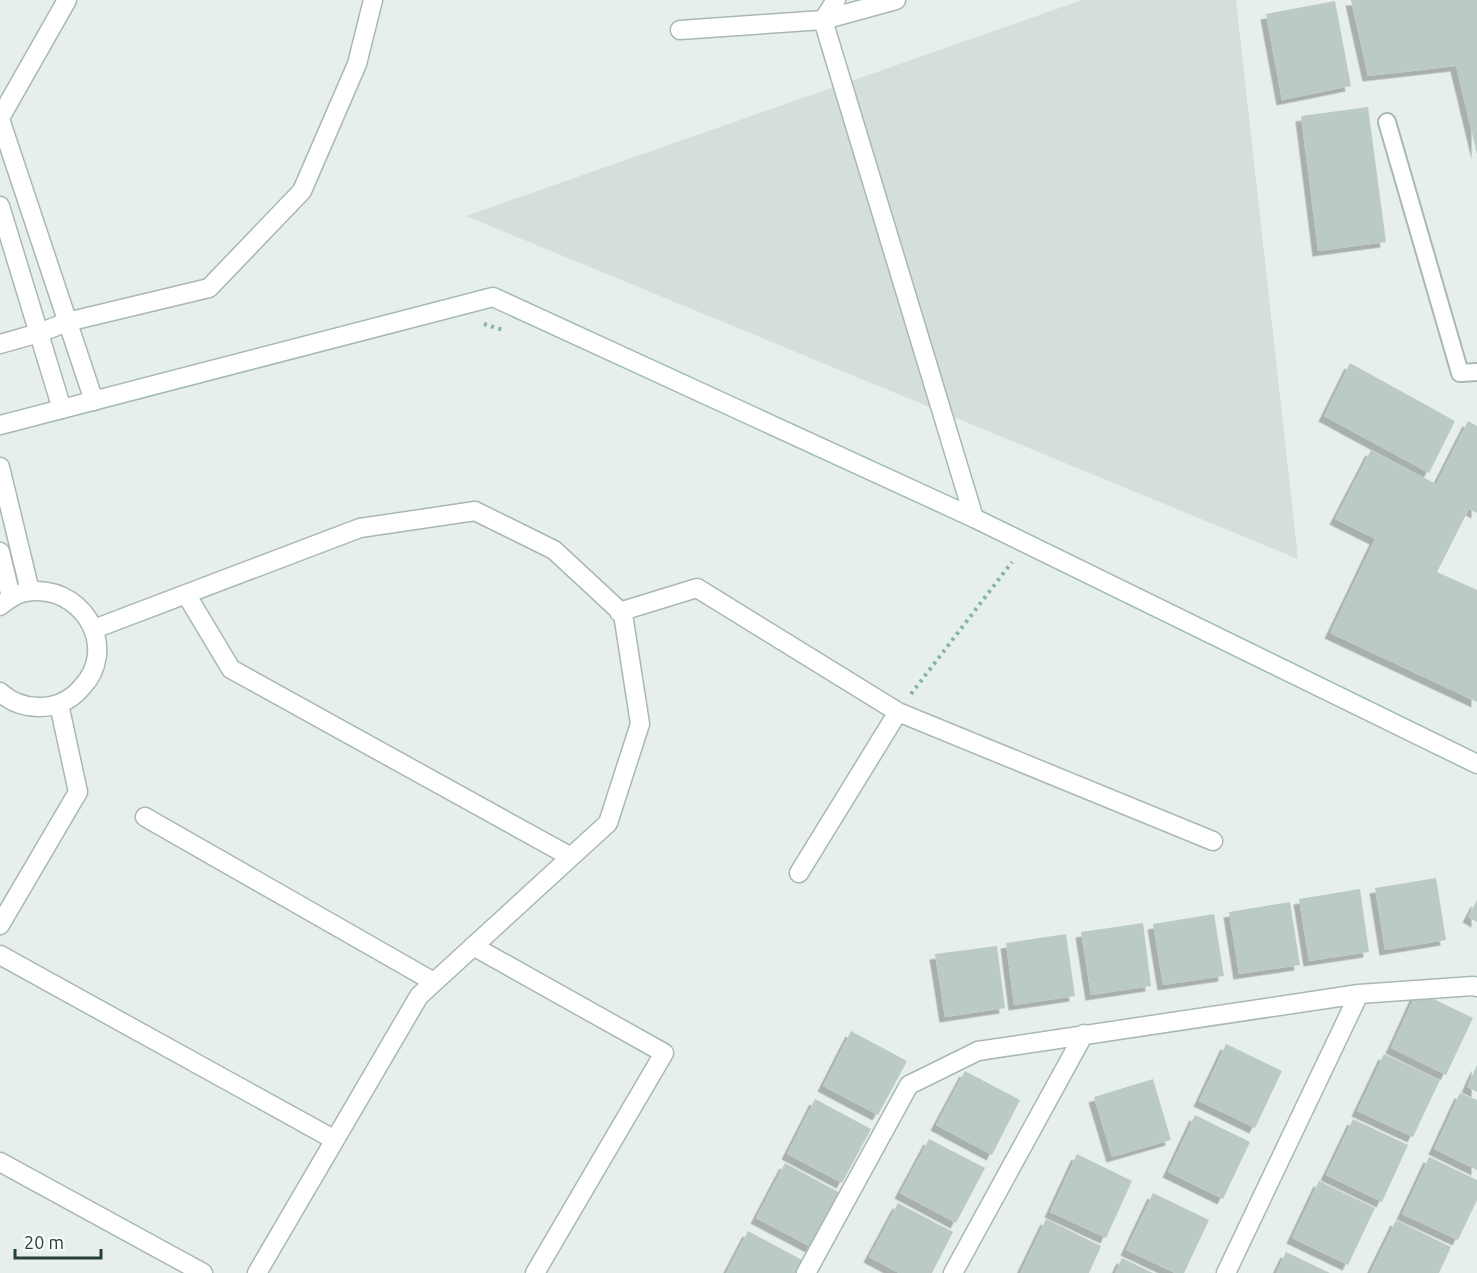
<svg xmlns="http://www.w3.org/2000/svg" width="1477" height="1273" viewBox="0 0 1477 1273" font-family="Ubuntu,sans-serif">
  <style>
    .built { fill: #d4dfda }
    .building { fill: #bbcac4; filter: url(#shadow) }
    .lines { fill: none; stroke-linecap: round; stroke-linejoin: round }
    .lane-casing { stroke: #a8b8b2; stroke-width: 20 }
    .street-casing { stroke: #a8b8b2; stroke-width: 21 }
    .secondary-casing { stroke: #a4bbb3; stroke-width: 21 }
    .path { stroke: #86b3a5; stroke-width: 4; stroke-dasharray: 3 4.5; stroke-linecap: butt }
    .lane { stroke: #fff; stroke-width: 16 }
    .street { stroke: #fff; stroke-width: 18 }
    .secondary { stroke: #fff; stroke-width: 18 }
  </style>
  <defs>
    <filter id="shadow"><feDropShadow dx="-5.5" dy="5.5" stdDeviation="0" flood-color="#0004"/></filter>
  </defs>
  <rect width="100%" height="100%" fill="#e6efeb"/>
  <!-- built -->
  <path class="built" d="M1082 0H1236L1298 559 466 216Z"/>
  <!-- building -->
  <path class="building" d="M1351 0H1477V154L1456 66 1368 76Z
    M1335 1 1351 86 1282 100 1266 14Z
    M1368 107 1386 242 1318 251 1301 116Z
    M1350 363 1455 421 1429 473 1324 416Z
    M1468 421 1477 426V513L1469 509 1437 572 1477 590V702L1330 633 1375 539 1335 519 1371 450 1436 484Z
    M1436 878 1446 940 1385 950 1375 888Z
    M1360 889 1369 952 1309 961 1299 899Z
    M1477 900V922L1468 917Z
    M1290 902 1300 965 1239 974 1229 912Z
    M1214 914 1224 976 1163 985 1153 924Z
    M1143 923 1151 986 1091 995 1081 932Z
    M1066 934 1075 996 1014 1005 1006 943Z
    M997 946 1005 1008 945 1017 935 954Z
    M1417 991 1473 1018 1446 1075 1391 1048Z
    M851 1031 907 1061 878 1115 823 1086Z
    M1226 1044 1282 1071 1255 1128 1199 1101Z
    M1384 1054 1440 1080 1413 1137 1357 1111Z
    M1477 1065V1092L1467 1087Z
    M965 1071 1020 1100 992 1155 936 1125Z
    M1153 1079 1171 1140 1112 1157 1094 1097Z
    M1460 1093 1477 1100V1170L1434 1149Z
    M815 1099 871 1129 842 1183 787 1154Z
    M1195 1115 1250 1142 1223 1199 1168 1172Z
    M1353 1119 1408 1145 1382 1202 1326 1175Z
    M929 1139 985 1168 956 1223 900 1193Z
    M1077 1154 1132 1181 1106 1238 1050 1212Z
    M1429 1157 1477 1180V1200L1458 1240 1402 1214Z
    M785 1163 840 1193 811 1247 756 1218Z
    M1319 1181 1375 1208 1348 1265 1292 1238Z
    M1153 1193 1209 1220 1184 1273H1175L1126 1250Z
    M898 1203 953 1232 932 1273H899L869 1257Z
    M1046 1219 1101 1246 1089 1273H1020Z
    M1396 1220 1451 1247 1439 1273H1370Z
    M748 1231 804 1261 797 1273H726Z
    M1286 1252 1330 1273H1276Z
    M1122 1258 1153 1273H1115Z"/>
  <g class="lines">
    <!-- lane casing -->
    <g class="lane-casing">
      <path id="lane" d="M1387 122 1460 373 1477 372"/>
    </g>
    <!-- street casing -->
    <g class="street-casing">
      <path id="street" d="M836 0 823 20 974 518
        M680 30 823 20 896 0
        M0 118 67 0
        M0 119 94 401
        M0 206 62 409
        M0 344 39 333 67 322 209 288 302 191 357 64 373 0
        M0 467 30 591
        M0 552 11 597
        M186 594 231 669 571 857
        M0 606C3 604 7 600 11 598 18 593 29 591 38 591 87 592 117 650 82 687 74 697 64 703 51 706 32 709 14 705 0 692
        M619 612 697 588 898 712 1213 841
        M94 629 360 528 475 511 554 550 623 614 640 724 608 823 419 996 257 1273
        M145 817 434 982
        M799 873 898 712
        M0 925 78 792 59 704
        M473 946 664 1053 535 1273
        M0 955 335 1140
        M0 1162 203 1273
        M806 1273 909 1085 978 1051 1359 994 1473 986 1477 987
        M953 1273 1084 1034
        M1226 1273 1359 994"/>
    </g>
    <!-- secondary casing -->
    <g class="secondary-casing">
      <path id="secondary" d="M0 425 493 297 974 518 1477 764"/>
    </g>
    <!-- path -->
    <path class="path" d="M484 324 503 330
      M911 694 1012 562"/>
    <!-- lane -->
    <use href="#lane" class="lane"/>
    <!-- street -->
    <use href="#street" class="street"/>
    <!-- secondary -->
    <use href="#secondary" class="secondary"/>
  </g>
  <!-- scale -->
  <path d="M15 1249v9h86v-9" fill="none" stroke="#24423a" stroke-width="3"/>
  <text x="24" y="1249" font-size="18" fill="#24423a" stroke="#f7fbf9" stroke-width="4.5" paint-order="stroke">20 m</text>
</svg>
